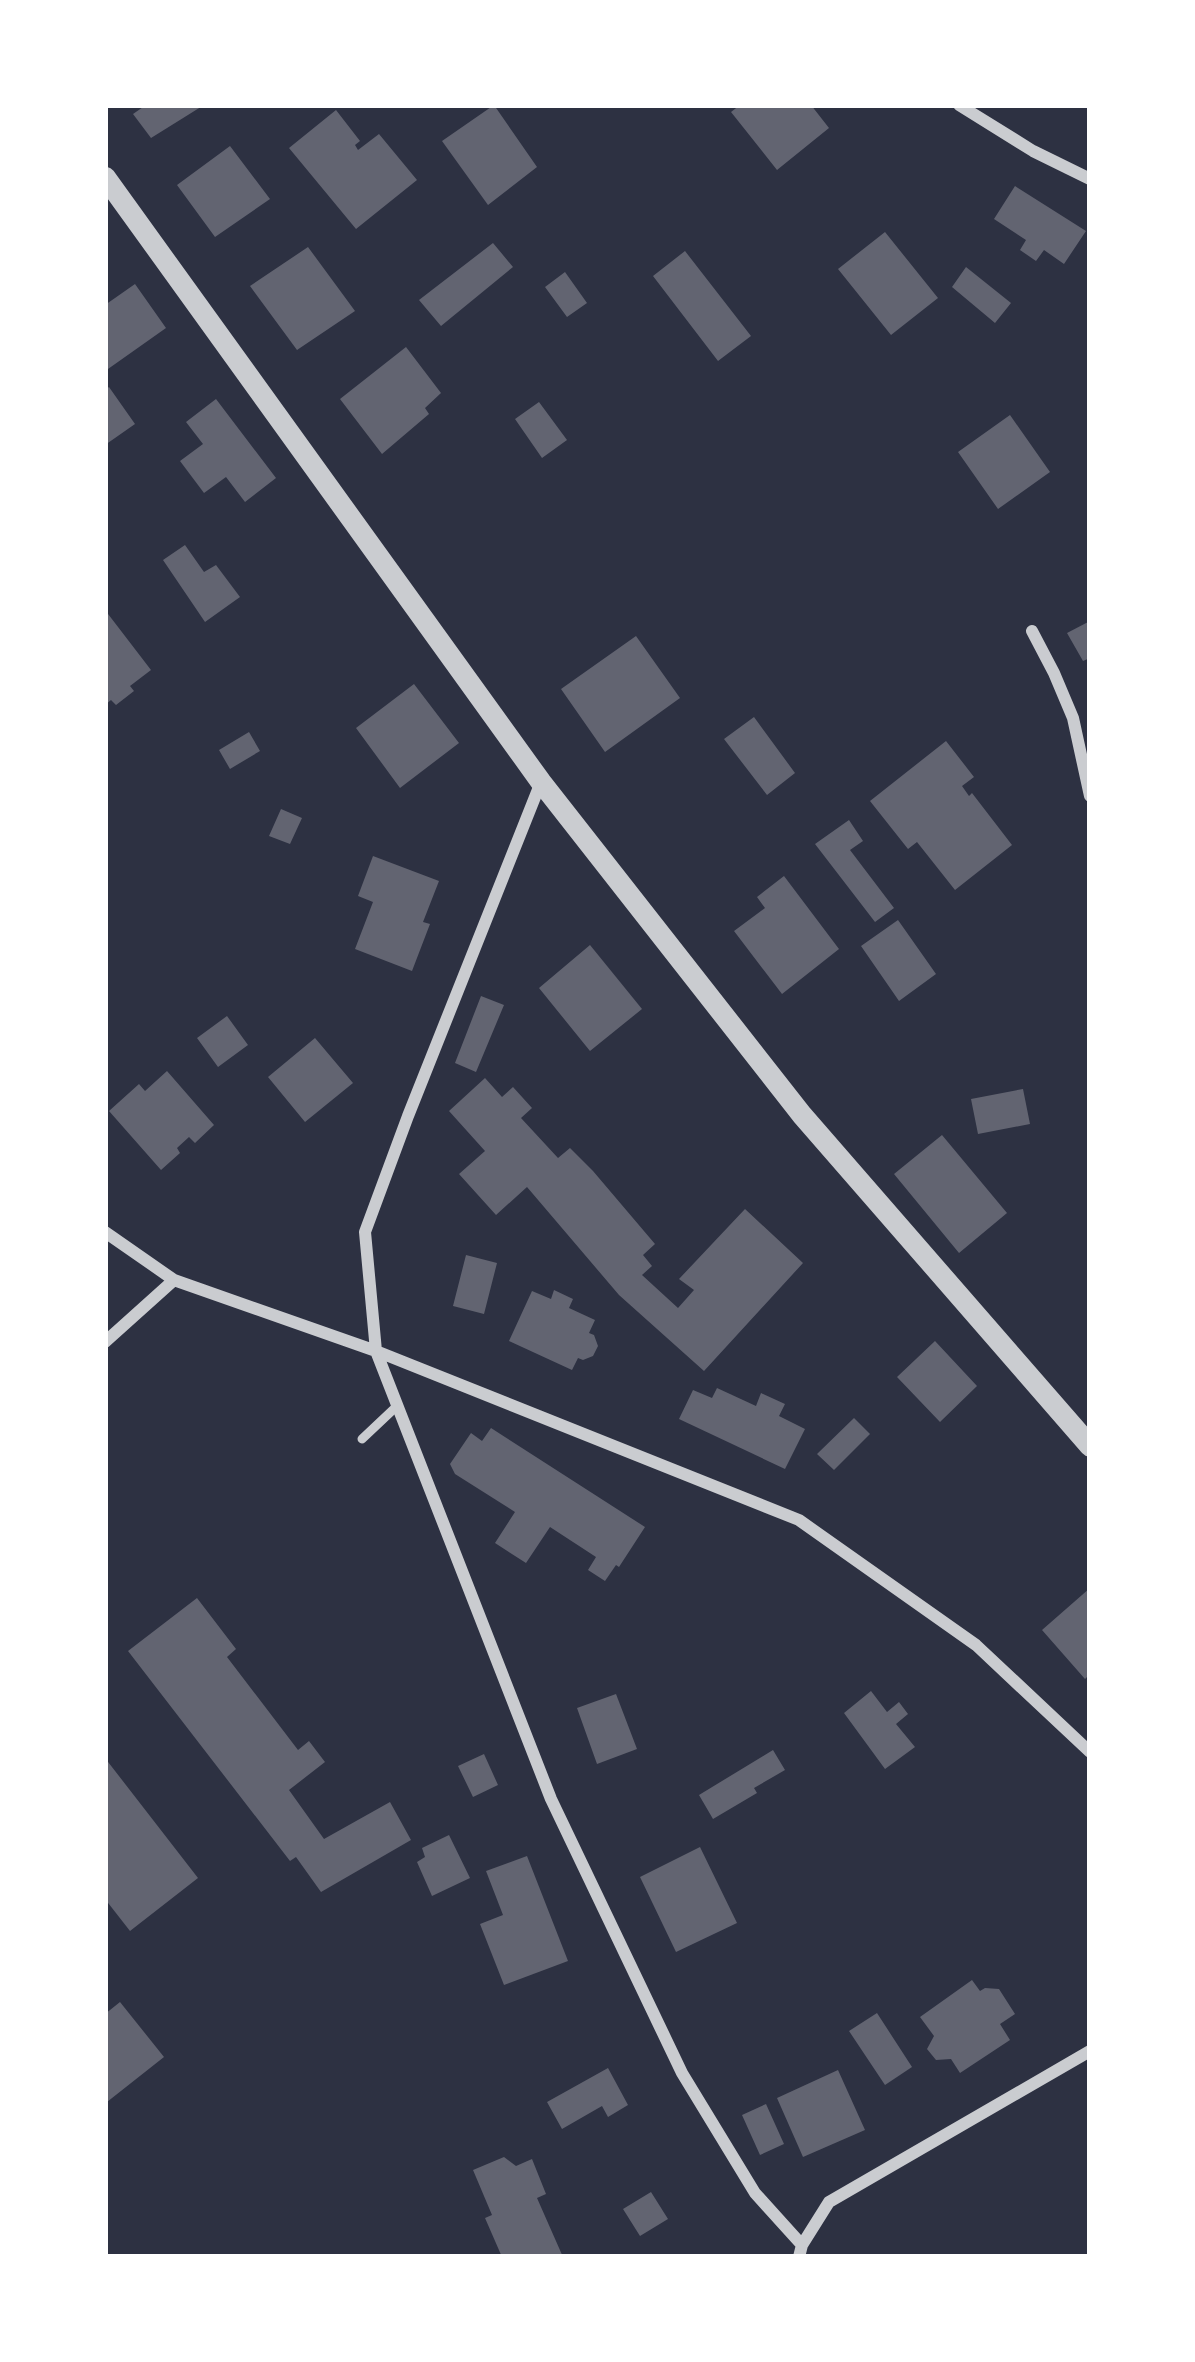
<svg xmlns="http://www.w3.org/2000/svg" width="1195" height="2362" viewBox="0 0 1195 2362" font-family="'Open Sans',sans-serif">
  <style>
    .building { fill: #626471 }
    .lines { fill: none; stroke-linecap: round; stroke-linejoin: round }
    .service { stroke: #caccd0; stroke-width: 9 }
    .minor { stroke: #caccd0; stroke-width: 12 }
    .tertiary { stroke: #caccd0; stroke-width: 21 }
  </style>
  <rect width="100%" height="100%" fill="#2d3142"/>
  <!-- building -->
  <path class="building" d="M146 105H204L151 138 133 114Z
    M494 105 537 167 488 205 442 141Z
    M740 105H811L829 128 777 170 731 112Z
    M336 110 360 141 355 145 358 150 379 134 417 180 356 229 289 148Z
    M230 146 270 199 215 237 177 185Z
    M1015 186 1086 231 1064 264 1044 250 1036 261 1020 250 1026 240 994 219Z
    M885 232 938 298 891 335 838 269Z
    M493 243 513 267 441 326 419 300Z
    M308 247 355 311 297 350 250 286Z
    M685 251 751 336 718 361 653 276Z
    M966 267 1011 303 995 323 952 287Z
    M565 272 587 303 567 317 545 287Z
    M135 284 166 328 108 369 105 365V305Z
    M406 347 441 393 425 408 429 414 382 454 340 399Z
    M109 387 135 424 105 445V390Z
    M216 399 276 478 245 502 226 477 204 493 180 461 203 444 186 422Z
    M539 402 567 440 542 458 515 419Z
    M1010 415 1050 472 998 509 958 452Z
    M185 545 204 572 216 565 240 597 205 622 163 560Z
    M105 610 151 670 130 686 134 691 116 705 111 700 105 705Z
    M1090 621V658L1083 661 1067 633Z
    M636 636 680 698 605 752 561 689Z
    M414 684 459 743 400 788 356 728Z
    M754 717 795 773 767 795 724 739Z
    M249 732 260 751 230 769 219 750Z
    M946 741 974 777 962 786 969 796 972 793 1012 845 955 890 917 842 908 849 870 801Z
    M281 809 302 818 290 844 269 836Z
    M849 820 863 841 850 850 894 908 875 922 815 844Z
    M373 856 439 881 423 922 430 924 412 971 355 949 373 902 358 896Z
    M784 876 839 949 782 994 734 931 765 908 757 897Z
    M898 920 936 974 899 1001 861 946Z
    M590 945 642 1009 590 1051 539 988Z
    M481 996 504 1005 476 1072 455 1063Z
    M227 1016 248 1045 218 1067 197 1038Z
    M315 1038 353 1083 305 1122 268 1077Z
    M167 1071 214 1125 195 1143 189 1137 177 1148 180 1153 161 1170 109 1111 139 1084 145 1091Z
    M485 1078 502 1097 513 1087 532 1108 521 1118 558 1158 570 1148 593 1171 655 1244 643 1255 652 1266 642 1275 678 1308 694 1290 679 1279 745 1209 803 1263 704 1371 619 1295 527 1187 496 1215 459 1174 485 1151 449 1111Z
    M1023 1089 1030 1124 978 1134 971 1099Z
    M942 1135 1007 1213 959 1253 894 1174Z
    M466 1255 497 1263 484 1314 453 1306Z
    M554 1290 573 1299 569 1308 595 1320 589 1333 594 1335 598 1346 593 1356 583 1360 578 1358 572 1370 509 1341 532 1291 551 1299Z
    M935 1341 977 1386 940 1422 897 1377Z
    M717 1388 756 1406 761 1393 785 1404 779 1416 805 1429 785 1469 679 1419 693 1390 712 1398Z
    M854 1418 870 1434 834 1470 817 1454Z
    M491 1428 645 1527 619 1567 616 1565 605 1581 588 1570 596 1557 550 1527 526 1563 495 1543 515 1512 455 1474 450 1464 471 1433 482 1441Z
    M1090 1588V1674L1085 1679 1042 1630Z
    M197 1598 236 1649 227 1657 298 1750 309 1741 325 1762 289 1790 324 1839 390 1802 411 1840 321 1892 296 1857 290 1861 128 1651Z
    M871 1691 887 1712 899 1702 908 1714 896 1724 915 1747 885 1769 844 1713Z
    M616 1694 637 1749 597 1764 577 1708Z
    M773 1750 785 1770 754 1788 757 1793 713 1819 699 1795Z
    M484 1754 498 1785 473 1797 458 1766Z
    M105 1758 198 1878 130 1931 105 1899Z
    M449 1835 470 1878 432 1896 417 1862 425 1857 422 1848Z
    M700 1847 737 1923 676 1952 640 1877Z
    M527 1856 568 1961 504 1985 480 1924 503 1915 486 1871Z
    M972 1980 980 1991 985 1988 999 1989 1015 2014 1000 2024 1010 2040 960 2073 951 2059 936 2060 927 2049 934 2036 920 2017Z
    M120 2002 164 2057 107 2102 105 2014Z
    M877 2013 912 2067 885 2085 849 2031Z
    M608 2068 628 2105 608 2117 602 2106 562 2129 547 2102Z
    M838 2070 865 2130 803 2157 777 2098Z
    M766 2104 784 2144 760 2155 742 2115Z
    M504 2157 516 2166 532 2159 546 2194 537 2198 563 2257H502L485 2218 492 2215 473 2170Z
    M651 2192 668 2219 640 2236 623 2209Z"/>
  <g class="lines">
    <!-- service -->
    <path class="service" d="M362 1439 397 1406"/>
    <!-- minor -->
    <path class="minor" d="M959 105 1033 151 1090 179
      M1032 631 1054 673 1073 718 1090 796
      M541 782 408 1116 365 1232 376 1351 551 1799 682 2073 755 2193 802 2245
      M105 1232 174 1280 376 1351 799 1520 976 1645 1090 1752
      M105 1342 174 1280
      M799 2257 802 2245 829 2202 1090 2051"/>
    <!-- tertiary -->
    <path class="tertiary" d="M105 177 541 782 802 1115 1090 1446"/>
  </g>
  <!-- border -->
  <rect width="1195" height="2362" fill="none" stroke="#ffffff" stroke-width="216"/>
</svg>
